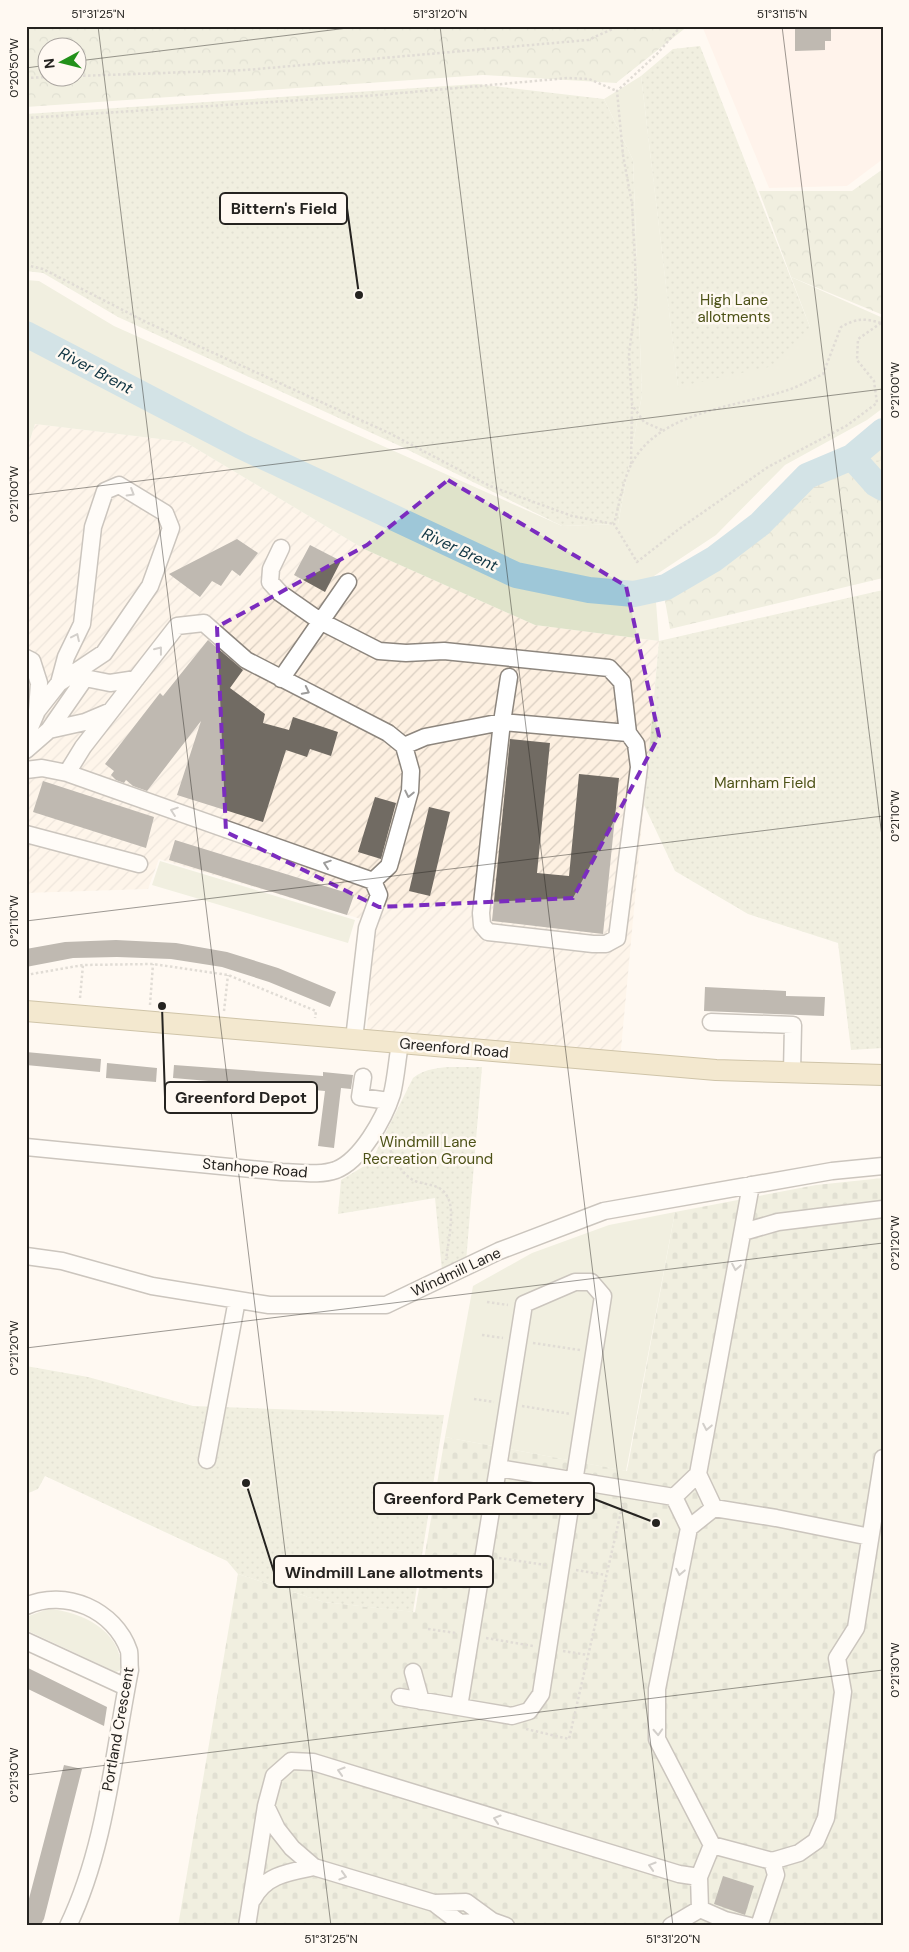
<svg xmlns="http://www.w3.org/2000/svg" width="909" height="1952" viewBox="0 0 909 1952" font-family="'DM Sans',sans-serif">
  <style>
    .industrial { fill: url(#industrial-furrows) }
    .education { fill: #feece2 }
    .grass { fill: #dfe3ca }
    .forest { fill: url(#forest-crowns); fill-rule: evenodd }
    .wetland { fill: url(#wetland-marsh) }
    .cemetery { fill: url(#cemetery-stones) }
    .park { fill: url(#park-dots) }
    .lines { fill: none; stroke-linecap: round; stroke-linejoin: round }
    .river { stroke: #9ec7d8; stroke-width: 26 }
    .building { fill: #716b63 }
    .minor-casing { stroke: #8d867e; stroke-width: 19 }
    .major-casing { stroke: #95834f; stroke-width: 22 }
    .path { stroke: #bcb8b2; stroke-width: 2.5; stroke-dasharray: 2.5 2.5; stroke-linecap: butt }
    .minor { stroke: #fff; stroke-width: 16 }
    .major { stroke: #e4d3a5; stroke-width: 20 }
    .oneway { stroke: #9d9c9b }
    .marked { fill: none; stroke: #7b2cbf; stroke-width: 4; stroke-dasharray: 10 6; stroke-linejoin: round }
    .ticks { fill: none; stroke: #252320; stroke-width: 1; stroke-opacity: 0.45 }
    .labels { text-anchor: middle; stroke-width: 5; stroke-linejoin: round; paint-order: stroke }
    .park-label { font-size: 15px; fill: #4d5217; stroke: #fff9f2 }
    .street-label { font-size: 15px; fill: #252320; stroke: #fff9f2 }
    .water-label { font-size: 16px; font-style: italic; fill: #0f3442; stroke: #fff9f2 }
    .leader { fill: none; stroke: #252320; stroke-width: 2 }
    .callout-dot { fill: #252320; stroke: #fff9f2; stroke-width: 2 }
    .callout { fill: #fff9f2; stroke: #252320; stroke-width: 2 }
    .callout-label { font-size: 16px; text-anchor: middle; font-weight: bold; fill: #252320 }
    .neatline { fill: none; stroke: #252320; stroke-width: 2 }
    .ticks-label { font-size: 12px; text-anchor: middle; fill: #252320 }
  </style>
  <defs>
    <pattern id="industrial-furrows" width="10" height="10" patternUnits="userSpaceOnUse" patternTransform="scale(1.25)"><rect width="10" height="10" fill="#fdf0e1"/><path d="M-1 1l2-2M0 10L10 0M9 11l2-2" fill="none" stroke="#d9cec1"/></pattern>
    <pattern id="forest-crowns" width="20" height="18" patternUnits="userSpaceOnUse" patternTransform="scale(1.25)"><rect width="20" height="18" fill="#dfe3ca"/><path d="M2 6a3 3 0 1 1 6 0M12 15a3 3 0 1 1 6 0" fill="none" stroke="#bfc2ad"/></pattern>
    <pattern id="wetland-marsh" width="20" height="14" patternUnits="userSpaceOnUse" patternTransform="scale(1.25)"><rect width="20" height="14" fill="#dfe3ca"/><path d="M1 5h8M5 5V1M11 12h8M15 12V8" fill="none" stroke="#bfc2ad"/></pattern>
    <pattern id="cemetery-stones" width="16" height="16" patternUnits="userSpaceOnUse" patternTransform="scale(1.25)"><rect width="16" height="16" fill="#dfe3ca"/><path d="M2 7V4a2 2 0 0 1 4 0v3zM10 15v-3a2 2 0 0 1 4 0v3z" fill="#bfc2ad"/></pattern>
    <pattern id="park-dots" width="8" height="8" patternUnits="userSpaceOnUse" patternTransform="scale(1.25)"><rect width="8" height="8" fill="#dfe3ca"/><path d="M2 2h.1M6 6h.1" fill="none" stroke="#bfc2ad" stroke-width="1.8" stroke-linecap="round"/></pattern>
  </defs>
  <rect width="100%" height="100%" fill="#fff9f2"/>
  <!-- industrial -->
  <path class="industrial" d="M35 424 185 442 364 549 535 625 659 641 620 1060 365 1040 370 1004 349 1000 361 919 159 859 148 889 26 893V453Z"/>
  <!-- education -->
  <path class="education" d="M883 26V159L847 186 769 188 702 26Z"/>
  <!-- grass -->
  <path class="grass" d="M641 76 678 386 810 327 791 277 883 318V408L867 420 785 465 716 535 654 576 659 641 535 625 364 549 185 442 35 424 26 453V280L39 281 114 326 562 526 618 524 642 395 633 160 604 99Z
    M160 861 355 920 348 943 152 885Z
    M675 1212 626 1471 445 1437 473 1286 532 1253 609 1225Z
    M48 1609C81 1611 123 1631 121 1670L116 1672 26 1630V1617Z"/>
  <!-- forest -->
  <path class="forest" d="M26 26H688L616 83 483 75 26 107ZM48 48H78V78H48Z
    M883 169V315L791 277 759 191H852Z
    M883 440V578L670 629 664 595 743 547 807 484 843 471Z"/>
  <!-- wetland -->
  <path class="wetland" d="M883 431V459L808 503 810 478 852 457Z"/>
  <!-- cemetery -->
  <path class="cemetery" d="M883 1178V1926H178L238 1574 324 1602 415 1612 445 1437 627 1471 675 1212 816 1185Z"/>
  <!-- park -->
  <path class="park" d="M700 46 810 327 778 365 678 387 641 76 673 49Z
    M477 84 604 99 633 160 642 395 618 524 562 526 400 446 118 317 43 273 26 271V114Z
    M883 590V1048L851 1050 838 943 748 914 675 871 644 805 659 641Z
    M482 1067 466 1262 442 1271 435 1198 338 1214 341 1180 371 1162 413 1078C431 1063 460 1068 482 1067Z
    M26 1366 88 1377 193 1406 444 1415 413 1612 324 1602 238 1574 227 1561 45 1476 38 1489 26 1494Z"/>
  <g class="lines">
    <!-- river -->
    <path class="river" d="M26 334 241 446 516 575 589 590 634 594 666 587 714 559 760 524 807 476 852 457 883 431
      M852 457 876 484 883 488"/>
  </g>
  <!-- building -->
  <path class="building" d="M795 26H831V41H825V50L795 51Z
    M237 539 258 553 240 576 232 570 221 586 212 581 200 597 169 574Z
    M310 545 341 561 325 592 294 575Z
    M208 640 243 670 230 688 265 714 263 723 289 730 293 717 338 732 331 756 310 749 307 757 286 750 263 822 177 795 201 721 147 791 133 786 126 780 124 783 116 780 111 775 114 771 105 764 160 693 163 696Z
    M510 739 550 743 537 873 569 876 579 774 619 778 603 934 492 921Z
    M43 781 154 817 146 848 33 812Z
    M375 797 396 803 381 859 358 852Z
    M429 807 450 812 430 896 409 891Z
    M175 840 354 895 347 915 169 860Z
    M116 940 176 943 227 952 278 968 336 992 330 1007 269 982 222 967 171 959 117 957 73 958 26 967V949L65 942Z
    M705 987 786 991V996L825 997 824 1016 704 1011Z
    M26 1052 101 1059 100 1072 26 1065Z
    M107 1063 157 1068 156 1082 106 1078Z
    M174 1065 323 1076V1072L353 1075 351 1089 341 1088 334 1148 318 1146 325 1091 173 1078Z
    M26 1667 107 1707 104 1726 26 1688Z
    M64 1765 82 1769 44 1919 40 1926H26V1910Z
    M723 1876 754 1886 745 1915 714 1904Z"/>
  <g class="lines">
    <!-- minor casing -->
    <g class="minor-casing">
      <path id="minor" d="M281 548 271 569 270 582 280 593 320 621 379 651 406 653 444 651 609 668 622 682 628 733
        M26 658 32 661 39 683 37 711
        M281 679 348 582
        M49 730 85 678 110 683 136 679
        M26 737 37 711 59 683 104 653 150 586 171 528 165 513 119 485 105 491 93 527 82 624 66 657 59 683
        M404 746 425 737 502 722 628 733 636 744 639 767 617 938 606 944H593L488 932 482 925 481 913 502 722 509 677
        M26 750 49 730 85 722 111 711
        M26 770 42 768 67 773 373 881 379 895 367 928 354 1039
        M67 773 83 747 177 626 204 623 246 660 388 733 404 746 411 771 410 791 389 866 373 881
        M26 834 139 864
        M711 1022 793 1025 792 1072
        M363 1077 360 1097 389 1101
        M26 1147 282 1172C299 1172 319 1176 336 1170 361 1160 384 1119 392 1094 396 1078 397 1060 400 1044
        M751 1185 698 1474 714 1508 689 1528 657 1689V1739L712 1845 772 1861 799 1853 816 1841 826 1818 843 1692 837 1658 856 1628 883 1458
        M743 1232 778 1222 883 1209
        M26 1256 62 1261 152 1286 269 1305H386L499 1251 604 1211 832 1171 883 1166
        M207 1460 237 1300
        M714 1508 776 1518 870 1537
        M689 1528 674 1497 698 1474
        M26 1606C65 1588 115 1610 129 1651 130 1657 129 1664 130 1670 113 1755 106 1847 68 1926
        M26 1641 126 1687
        M413 1672 421 1701
        M400 1697 459 1707 498 1468 674 1497
        M459 1707 512 1716 529 1711 541 1694 603 1296 591 1282H575L524 1304 498 1468
        M712 1845 699 1877 700 1909 725 1920 750 1926
        M253 1899C265 1875 289 1872 314 1867
        M434 1903 460 1923 492 1921
        M247 1926 266 1806
        M506 1926 492 1921 466 1902 434 1903 314 1867 292 1848 277 1829 266 1806 274 1776 291 1761 313 1762 679 1874 699 1877
        M671 1926 700 1909
        M759 1926 776 1875 772 1861"/>
    </g>
    <!-- major casing -->
    <g class="major-casing">
      <path id="major" d="M26 1011 716 1070 883 1075"/>
    </g>
    <!-- path -->
    <path class="path" d="M78 76 246 70 588 40 619 26
      M26 78 48 77
      M26 118 379 95 568 78 589 79 617 91
      M26 265 43 269 148 323 389 433 490 486 572 516 614 524
      M881 323 858 339 857 360 874 381 877 403 846 426 768 467 679 529 637 562 614 524C619 506 622 483 631 465 658 411 737 407 788 390 800 386 812 379 823 374L841 327C857 318 864 318 881 323H883
      M662 430 644 422 632 405 629 354 636 300 635 260 632 204 623 155 617 91 657 54 681 26
      M631 464 632 407
      M26 975 83 965 153 964 228 975 316 1011 315 1018
      M80 998 83 965
      M150 1005 153 964
      M224 1011 228 975
      M387 1141C391 1154 401 1175 415 1181 428 1186 441 1183 448 1198 455 1211 448 1244 446 1260
      M487 1302 508 1305
      M482 1335 503 1338
      M533 1343 580 1350
      M474 1399 494 1402
      M522 1406 571 1414
      M499 1558 546 1565
      M576 1570 606 1575
      M428 1629 456 1633
      M486 1638 533 1646
      M563 1651 588 1655
      M526 1729 569 1739 623 1503"/>
    <!-- minor -->
    <use href="#minor" class="minor"/>
    <!-- major -->
    <use href="#major" class="major"/>
  </g>
  <!-- one-way arrows -->
  <defs><path id="oneway-chevron" d="M-2-3.5L2.5 0L-2 3.5" fill="none" stroke-width="1.6" stroke-linecap="round" stroke-linejoin="round" transform="scale(1.25)"/></defs>
  <g class="oneway">
    <use href="#oneway-chevron" transform="translate(131 493) rotate(31)"/>
    <use href="#oneway-chevron" transform="translate(76 637) rotate(-65)"/>
    <use href="#oneway-chevron" transform="translate(159 650) rotate(-52)"/>
    <use href="#oneway-chevron" transform="translate(306 691) rotate(27)"/>
    <use href="#oneway-chevron" transform="translate(409 794) rotate(102)"/>
    <use href="#oneway-chevron" transform="translate(174 811) rotate(-161)"/>
    <use href="#oneway-chevron" transform="translate(327 864) rotate(-161)"/>
    <use href="#oneway-chevron" transform="translate(736 1267) rotate(101)"/>
    <use href="#oneway-chevron" transform="translate(707 1427) rotate(101)"/>
    <use href="#oneway-chevron" transform="translate(680 1572) rotate(101)"/>
    <use href="#oneway-chevron" transform="translate(658 1732) rotate(87)"/>
    <use href="#oneway-chevron" transform="translate(341 1771) rotate(-163)"/>
    <use href="#oneway-chevron" transform="translate(497 1819) rotate(-163)"/>
    <use href="#oneway-chevron" transform="translate(652 1866) rotate(-163)"/>
    <use href="#oneway-chevron" transform="translate(343 1876) rotate(17)"/>
  </g>
  <!-- marked area -->
  <path d="M0 0H909V1952H0ZM448 480 626 586 659 736 573 898 379 907 226 832 217 627 367 545Z" fill="#fff9f2" fill-opacity=".55" fill-rule="evenodd"/>
  <path class="marked" d="M448 480 626 586 659 736 573 898 379 907 226 832 217 627 367 545Z"/>
  <!-- ticks -->
  <path class="ticks" d="M98 26 331 1926M440 26 673 1926M782 26 883 845M78 61 364 26M26 68 48 65M26 495 883 389M26 921 883 816M26 1348 883 1243M26 1775 883 1670"/>
  <g class="labels">
    <!-- park labels -->
    <g class="park-label">
      <text x="734" y="305">High Lane<tspan x="734" dy="17">allotments</tspan></text>
      <text x="765" y="788">Marnham Field</text>
      <text x="428" y="1147">Windmill Lane<tspan x="428" dy="17">Recreation Ground</tspan></text>
    </g>
    <!-- street labels -->
    <g class="street-label">
      <text transform="translate(454 1048) rotate(5)" y="5">Greenford Road</text>
      <text transform="translate(255 1168) rotate(5)" y="5">Stanhope Road</text>
      <text transform="translate(456 1272) rotate(-25)" y="5">Windmill Lane</text>
      <text transform="translate(118 1729) rotate(-80)" y="5">Portland Crescent</text>
    </g>
    <!-- water labels -->
    <g class="water-label">
      <text transform="translate(96 370) rotate(28)" y="6">River Brent</text>
      <text transform="translate(460 549) rotate(25)" y="6">River Brent</text>
    </g>
  </g>
  <!-- callouts -->
  <path class="leader" d="M359 295L347 208M162 1006L165 1097M656 1523L594 1499M246 1483L274 1572"/>
  <g class="callout-dot">
    <circle cx="359" cy="295" r="5"/>
    <circle cx="162" cy="1006" r="5"/>
    <circle cx="656" cy="1523" r="5"/>
    <circle cx="246" cy="1483" r="5"/>
  </g>
  <g class="callout">
    <rect x="220" y="193" width="127" height="31" rx="5"/>
    <rect x="165" y="1082" width="152" height="31" rx="5"/>
    <rect x="374" y="1483" width="220" height="31" rx="5"/>
    <rect x="274" y="1556" width="219" height="31" rx="5"/>
  </g>
  <g class="callout-label">
    <text x="284" y="214">Bittern's Field</text>
    <text x="241" y="1103">Greenford Depot</text>
    <text x="484" y="1504">Greenford Park Cemetery</text>
    <text x="384" y="1578">Windmill Lane allotments</text>
  </g>
  <!-- border -->
  <rect width="909" height="1952" fill="none" stroke="#fff9f2" stroke-width="55"/>
  <!-- north arrow -->
  <g transform="translate(62 62) rotate(263)"><circle r="24" fill="#fff9f2" stroke="#a8a39e"/>
  <path d="M0-4L9 19L0 12L-9 19Z" fill="#229119"/>
  <text y="-8" font-size="14" font-weight="bold" text-anchor="middle" fill="#252320">N</text>
  </g>
  <rect x="28" y="28" width="854" height="1896" class="neatline"/>
  <g class="ticks-label">
    <text x="98" y="18">51°31'25"N</text>
    <text x="440" y="18">51°31'20"N</text>
    <text x="782" y="18">51°31'15"N</text>
    <text transform="translate(14 68) rotate(-90)" y="4">0°20'50"W</text>
    <text transform="translate(895 390) rotate(-90)" y="4">0°21'00"W</text>
    <text transform="translate(14 494) rotate(-90)" y="4">0°21'00"W</text>
    <text transform="translate(895 816) rotate(-90)" y="4">0°21'10"W</text>
    <text transform="translate(14 921) rotate(-90)" y="4">0°21'10"W</text>
    <text transform="translate(895 1243) rotate(-90)" y="4">0°21'20"W</text>
    <text transform="translate(14 1348) rotate(-90)" y="4">0°21'20"W</text>
    <text transform="translate(895 1670) rotate(-90)" y="4">0°21'30"W</text>
    <text transform="translate(14 1775) rotate(-90)" y="4">0°21'30"W</text>
    <text x="331" y="1943">51°31'25"N</text>
    <text x="673" y="1943">51°31'20"N</text>
  </g>
</svg>
